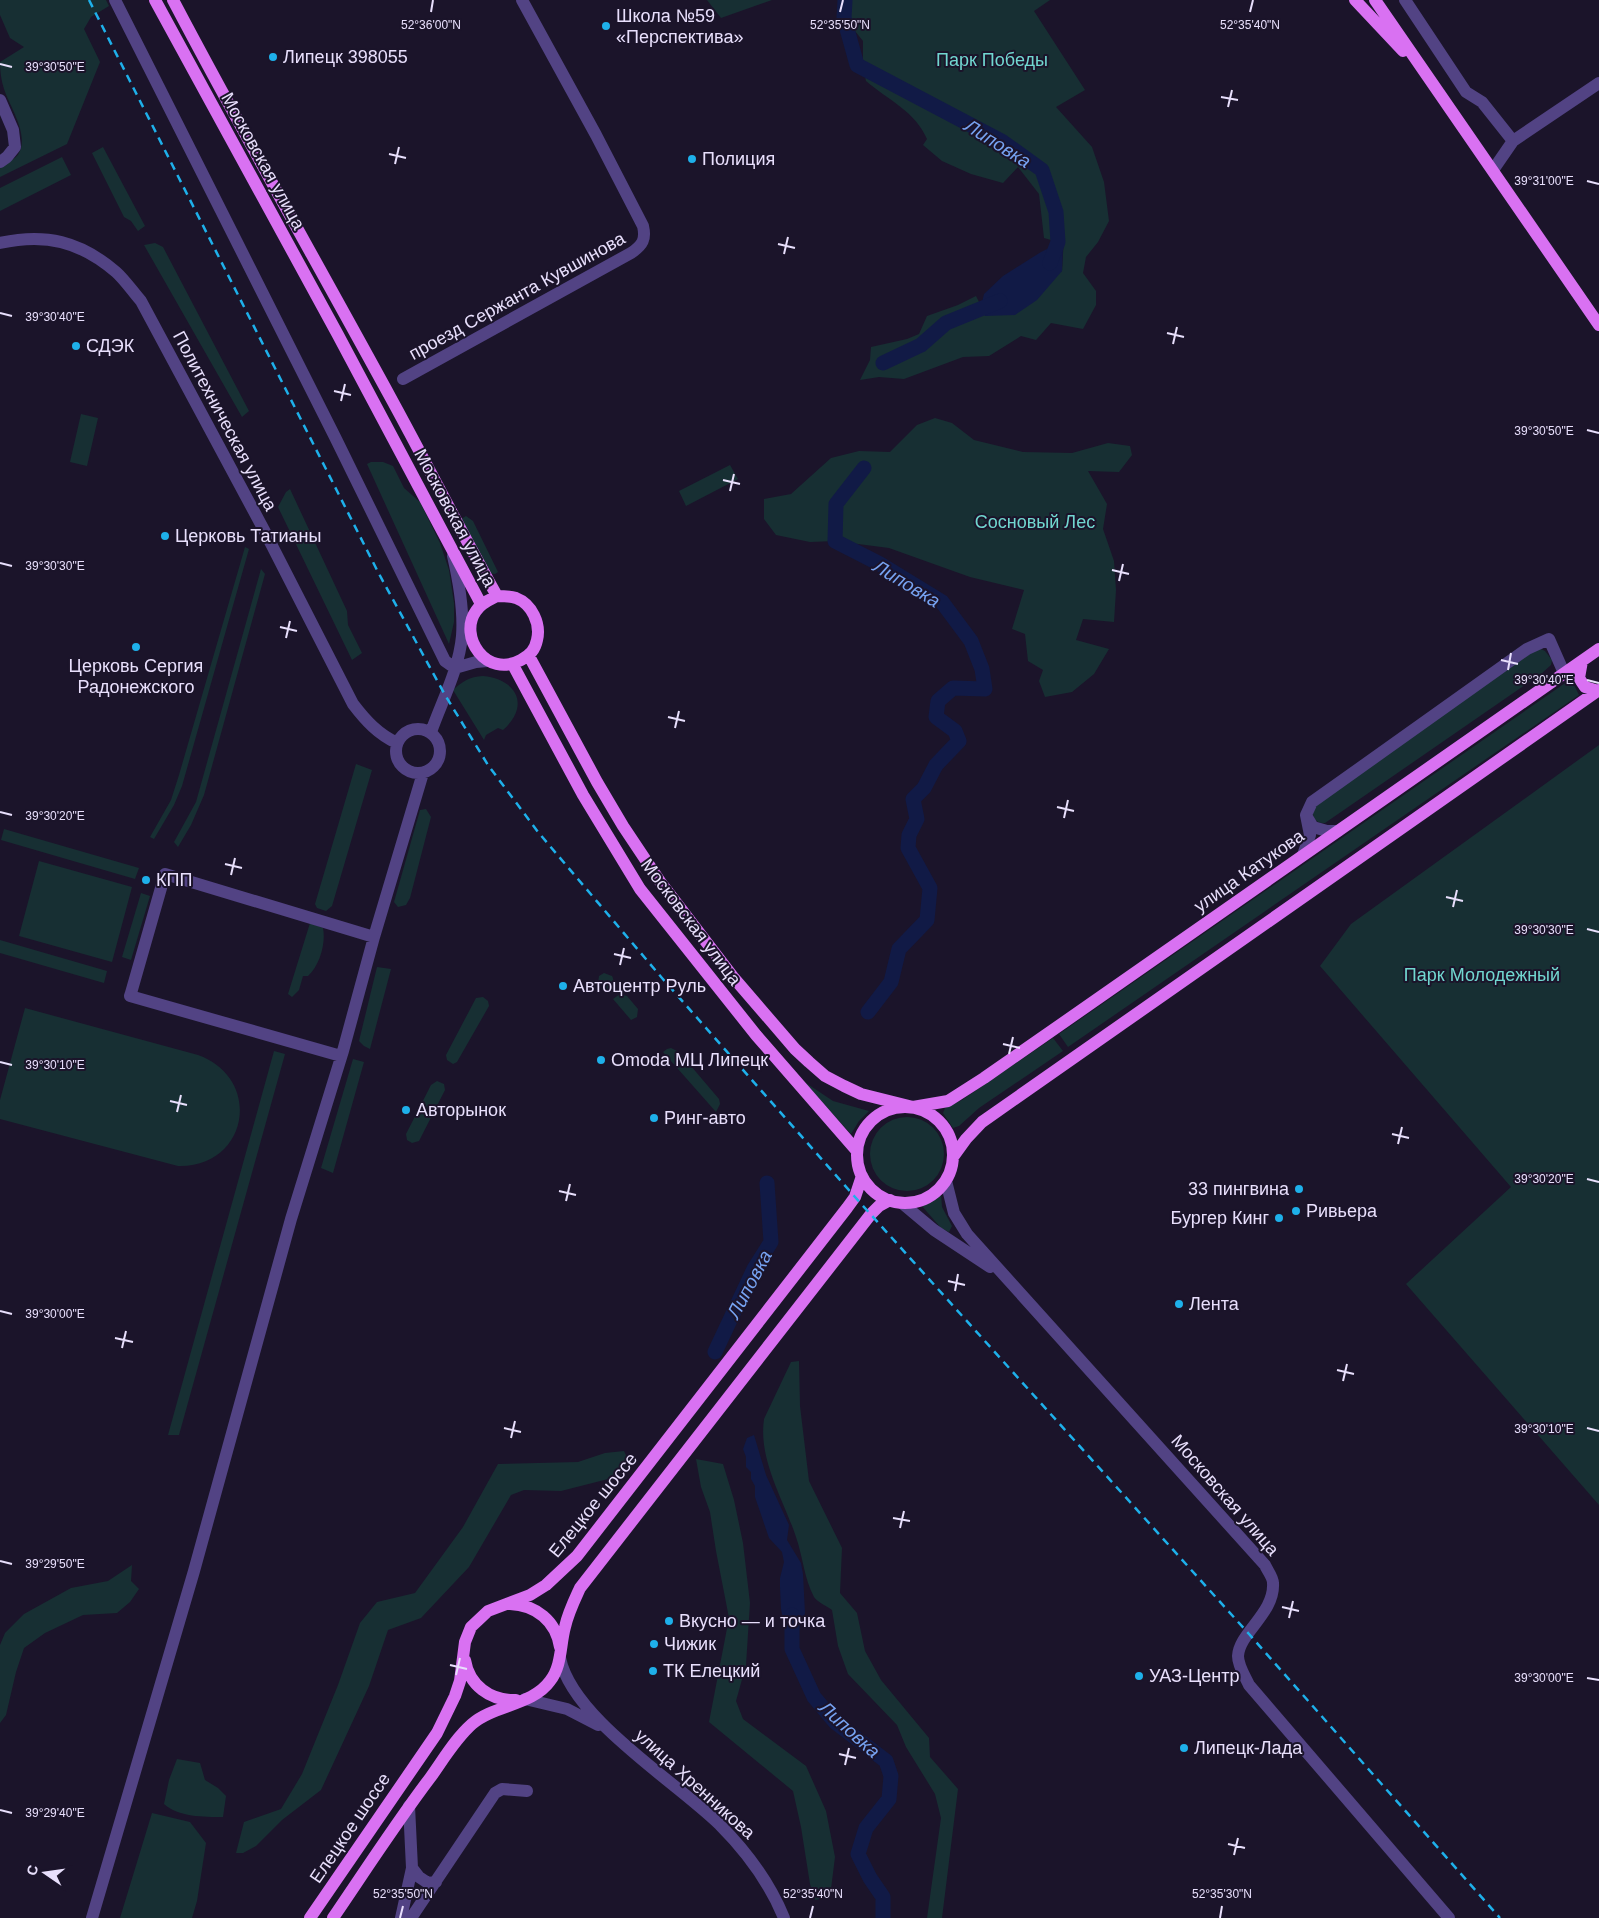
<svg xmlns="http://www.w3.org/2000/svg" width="1599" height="1918" viewBox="0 0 1599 1918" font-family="Helvetica,sans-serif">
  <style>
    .green { fill: #172f33 }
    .water { fill: #111a46 }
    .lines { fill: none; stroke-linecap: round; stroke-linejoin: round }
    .river { stroke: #111a46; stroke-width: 15 }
    .minor { stroke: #524384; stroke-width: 12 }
    .major { stroke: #d971f2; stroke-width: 12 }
    .rail { stroke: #1eb0ea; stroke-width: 2.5; stroke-dasharray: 8 6; stroke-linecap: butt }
    .ticks { fill: none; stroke: #e8dffc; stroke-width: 2 }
    .poi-dot { fill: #1eb0ea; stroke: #1b142a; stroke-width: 2 }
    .labels { text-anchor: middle; stroke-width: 4; stroke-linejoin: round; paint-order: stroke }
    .poi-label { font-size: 18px; fill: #e8dffc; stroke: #1b142a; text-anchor: start }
    .park-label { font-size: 18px; fill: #71d7d0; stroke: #1b142a }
    .street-label { font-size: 18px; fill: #e8dffc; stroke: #1b142a }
    .water-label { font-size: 19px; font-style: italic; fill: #77a3f2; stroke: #1b142a }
    .ticks-label { font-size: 12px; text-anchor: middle; fill: #e8dffc; stroke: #1b142a; stroke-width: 4; stroke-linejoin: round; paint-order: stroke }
  </style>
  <rect width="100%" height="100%" fill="#1b142a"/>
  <!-- green -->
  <path class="green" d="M0 0H106L109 6 91 17 84 29 100 62 67 144 0 177V166C6 163 16 159 19 153 29 134 10 107 4 89 1 80 0 71 0 62L24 47 10 38 0 15Z
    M707 0H772L721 18Z
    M851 0H1050L1034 11 1085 90 1056 107 1092 147 1104 182 1109 221 1098 242 1086 257 1083 273 1096 291V305L1083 329 1051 323 1036 340 1021 336 989 356 963 357 904 379 879 377 860 380 870 360 871 347 907 339 919 334 927 316 958 305 976 296 986 316 1062 271 1064 237 1058 242 1044 238 1039 194 1018 167 1003 183 971 174 942 161 923 145 927 139C915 111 888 100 866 81L863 67V41L851 26Z
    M103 147 145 226 138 231 131 221 124 217 92 153Z
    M62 157 71 175 0 211V188Z
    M155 243 163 247 249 411 242 417 144 245Z
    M81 414 98 418 87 466 70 462Z
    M935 418 952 423 974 440 1023 452 1072 453 1108 443 1130 446 1132 455 1119 472 1088 471 1107 504 1103 529 1114 561 1116 590 1114 622 1083 619 1076 640 1109 649 1094 674 1072 692 1045 697 1039 681 1043 670 1028 661 1025 634 1012 629 1024 590 970 577 889 548 835 541 810 542 776 535 764 519V499L791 494 831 458 859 451 890 452 917 425Z
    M371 462H383L393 466 404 488 420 502 440 543 449 570 454 603V622L449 644 367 464Z
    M730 465 738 479 686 506 679 491Z
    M290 489 347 611 348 625 362 653 352 660 278 507 286 492Z
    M466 516 473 521 498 572 495 574 489 573 461 519Z
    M245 547 249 549 182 786 174 805 154 839 150 837 171 800 179 775Z
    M261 569 265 574 204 795 191 825 178 847 174 842 196 802Z
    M1541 649 1545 651 1552 660 1551 665 1541 674 1325 823C1315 824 1312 816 1312 807L1535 650Z
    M483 676C516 679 531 705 503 730L498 728 486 735 484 740 453 690C463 681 469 677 483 676Z
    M1571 679 1579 695 1068 1047 1059 1034Z
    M1599 745V1505L1406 1284 1511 1187 1320 966 1351 924Z
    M356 764 372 770 332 906 326 911 317 908 315 904Z
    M426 809 431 817 410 898 406 905 398 907 394 902 420 810Z
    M4 829 139 868 135 879 1 840Z
    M39 861 132 887 112 962 19 936Z
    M141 893 150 896 131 960 122 957Z
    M310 923 323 928C326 943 320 965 308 976H303L299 990 292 997 288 994Z
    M0 940 107 971 104 983 0 953Z
    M377 967 391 969 370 1049 364 1046 359 1041Z
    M604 973 612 976C616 984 612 988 606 992L598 983 599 976Z
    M620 994 627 996 638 1009 637 1017 631 1020 613 999Z
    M483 997 488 1001 489 1006 457 1062 453 1064 447 1060 446 1055 476 998Z
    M25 1008 198 1055C264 1079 248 1168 178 1166L0 1119V1100Z
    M1053 1038 1063 1051 979 1108 959 1126 953 1128 943 1113 945 1108 962 1100Z
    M671 1048 679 1052 719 1099 720 1104 716 1112 663 1052 667 1049Z
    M274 1051 285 1054 179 1435H168Z
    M353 1059 364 1062 333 1173 321 1168Z
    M437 1081 444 1084 445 1090 419 1141 412 1143 407 1140 406 1134 431 1085Z
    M803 1081 833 1101 869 1111 859 1121 851 1134Z
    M870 1154a37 37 0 1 1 74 0a37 37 0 1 1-74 0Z
    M941 1194 942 1207 952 1226 949 1232 941 1228 921 1205Z
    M799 1361 800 1406 809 1481 842 1548 840 1593 857 1613 865 1651 881 1680 929 1738 930 1757 958 1789 942 1918H927L941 1818 935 1794 906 1747 897 1725 848 1674 838 1646 832 1610C827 1606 817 1602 814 1597 804 1578 803 1557 796 1537 784 1500 758 1460 764 1419L791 1362Z
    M624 1451 629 1462 616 1477 561 1491 524 1490 511 1495 469 1567 421 1618 388 1630 369 1686 321 1790 282 1820 256 1846 243 1853H236L244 1822 281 1809 302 1774 338 1685 360 1623 377 1602 415 1593 463 1527 498 1464 578 1462 605 1453Z
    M696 1459 723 1464 734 1500 743 1543 750 1603 746 1665 736 1701 743 1719 806 1766 826 1811 835 1857 830 1897 815 1900 810 1884 801 1827 793 1791 709 1722 729 1618 716 1551 710 1512 701 1487Z
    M132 1565 131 1581 139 1589 130 1602 117 1613 83 1615 45 1633 24 1648 16 1672 6 1715 0 1723V1645L5 1633 24 1614 71 1588 108 1581Z
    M177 1759 200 1763 205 1780 218 1788 226 1796 223 1817C204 1817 178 1817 164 1804L169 1780Z
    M152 1813 190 1822 206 1843 197 1901 192 1918H120Z"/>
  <!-- water -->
  <path class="water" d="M1057 244 1063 247 1062 271 1037 300 1015 315 985 316 981 306 984 294 1003 276 1041 252Z
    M754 1435 766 1475 789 1525 787 1540 801 1563 803 1574 805 1613 803 1620 792 1634 785 1630 781 1609 780 1587V1578L784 1562 782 1552 769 1538 755 1497V1486L751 1479V1472L746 1467V1457L743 1449 747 1438Z"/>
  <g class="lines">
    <!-- river -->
    <path class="river" d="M845 0 844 18 857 65 1003 142 1042 170 1056 212 1058 242 1050 263
      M883 363 921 345 946 323 1000 301
      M864 468 836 504 835 541 880 564 942 602 971 641 982 669 985 689 953 688 938 701 936 717 955 731 959 741 936 765 924 788 913 799 917 819 909 835 908 848 930 888 927 920 899 949 891 982 868 1012
      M715 1352 754 1269 771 1242 767 1183
      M792 1615V1649L814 1697 835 1722 886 1761 891 1776 889 1799 866 1828 858 1854 870 1878 883 1897V1918"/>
    <!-- minor -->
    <path class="minor" d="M115 0 335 437 445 661 455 668
      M1405 0 1466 92 1482 102 1513 141
      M0 100 13 130 15 147 7 157 0 162
      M1493 170 1513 141 1599 83
      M0 243C45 233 80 241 116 272 125 280 133 292 141 301L264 530 353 704C366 721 378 734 397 743
      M403 379 631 253C643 245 646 239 643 226L596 135 522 0
      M455 668 476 662 487 661
      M396 751a22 22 0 1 1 44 0a22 22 0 1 1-44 0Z
      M431 732C442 701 459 669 462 636 464 609 459 582 453 556
      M1307 817 1313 827 1327 831H1338
      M1303 855 1310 835 1306 815 1312 802 1527 649 1549 639 1564 673
      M341 1056 130 996 131 993 165 874 374 937
      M946 1181 954 1213 967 1234 1265 1565C1267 1570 1273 1577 1273 1583 1275 1613 1239 1633 1238 1656 1238 1666 1245 1676 1249 1685L1449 1918
      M903 1204 934 1230 990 1267
      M560 1658C572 1718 675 1781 719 1824 747 1852 769 1881 784 1918
      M525 1699 567 1709 598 1725
      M409 1806 412 1868 419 1877 428 1883 436 1882
      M92 1918 194 1571 291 1219 343 1051 374 937 423 773
      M401 1918 412 1868
      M411 1918 495 1793 502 1789 527 1791"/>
    <!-- major -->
    <path class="major" d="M155 0 338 335 481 604
      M173 0C244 135 320 268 393 402 428 466 461 532 497 596
      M1355 0 1403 51
      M1375 0 1599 325
      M497 596C504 596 510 596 516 598 532 604 541 624 537 640 535 650 530 655 521 660 486 679 458 636 476 611 481 603 489 600 497 596Z
      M529 656 597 782 623 826 661 883 733 977 795 1049 809 1062 825 1076 844 1086 861 1094 913 1107 948 1101 984 1078 1599 649
      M1582 661 1579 678 1585 687 1598 691
      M513 665 583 795 640 889 756 1035 857 1151
      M857 1155a48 48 0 1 1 96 0a48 48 0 1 1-96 0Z
      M953 1157 966 1139 982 1122 1599 690
      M510 1604C536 1605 556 1621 560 1647
      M465 1660C469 1685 490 1701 516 1700
      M310 1918 437 1733 455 1696 460 1681 465 1642 471 1627 488 1611 530 1595 546 1585 577 1556 847 1208 855 1197 862 1176
      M333 1918C365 1871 396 1823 430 1778 443 1760 455 1739 472 1724 494 1705 533 1705 550 1681 562 1666 560 1645 565 1627 568 1613 574 1601 580 1588L871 1214 879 1206 890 1200"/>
    <!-- rail -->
    <path class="rail" d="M89 0 378 572 445 695 488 765 538 832 662 978 855 1197 1249 1634 1500 1918"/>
  </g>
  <!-- ticks -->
  <path class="ticks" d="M431 12 433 0M840 12 843 0M1250 12 1253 0M0 64 12 67M1221 97 1238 100M1228 107 1232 90M389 154 406 158M395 164 399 147M1587 181 1599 184M778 244 795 248M784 254 788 237M0 313 12 316M1167 333 1184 337M1173 344 1177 327M334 391 351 395M341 401 345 384M1587 430 1599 433M723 480 740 484M730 491 734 474M0 563 12 566M1112 570 1129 574M1119 581 1123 564M280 627 297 631M286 638 290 621M1501 660 1518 664M1508 670 1511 653M1587 680 1599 683M668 717 685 721M675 728 679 711M1057 807 1074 811M0 812 12 815M1064 818 1068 800M225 864 242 868M231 875 235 858M1446 897 1463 901M1453 907 1457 890M1587 929 1599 932M614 954 631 958M620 965 624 948M1003 1044 1020 1048M1009 1054 1013 1037M0 1062 12 1065M170 1101 187 1105M177 1112 181 1095M1392 1134 1409 1138M1398 1144 1402 1127M1587 1179 1599 1182M559 1191 576 1195M566 1201 570 1184M948 1281 965 1285M955 1291 958 1274M0 1311 12 1314M115 1338 133 1342M122 1348 126 1331M1337 1370 1354 1374M1343 1381 1347 1364M504 1428 521 1432M1587 1428 1599 1431M511 1438 515 1421M893 1518 910 1521M900 1528 904 1511M0 1561 12 1564M1282 1607 1299 1611M1289 1618 1293 1601M450 1665 467 1669M456 1675 460 1658M1587 1678 1599 1680M839 1754 856 1758M845 1765 849 1748M0 1810 12 1813M1228 1844 1245 1848M1234 1855 1238 1838M400 1918 403 1906M810 1918 813 1906M1220 1918 1222 1906"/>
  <!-- markers -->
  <g class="poi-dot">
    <circle cx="606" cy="26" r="5"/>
    <circle cx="273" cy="57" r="5"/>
    <circle cx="692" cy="159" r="5"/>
    <circle cx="76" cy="346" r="5"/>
    <circle cx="165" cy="536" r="5"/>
    <circle cx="136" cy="647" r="5"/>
    <circle cx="146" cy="880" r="5"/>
    <circle cx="563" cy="986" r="5"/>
    <circle cx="601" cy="1060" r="5"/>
    <circle cx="406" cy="1110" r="5"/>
    <circle cx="654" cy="1118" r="5"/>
    <circle cx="1299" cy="1189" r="5"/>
    <circle cx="1296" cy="1211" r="5"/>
    <circle cx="1279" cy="1218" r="5"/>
    <circle cx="1179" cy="1304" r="5"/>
    <circle cx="669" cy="1621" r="5"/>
    <circle cx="654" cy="1644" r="5"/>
    <circle cx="653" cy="1671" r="5"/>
    <circle cx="1139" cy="1676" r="5"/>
    <circle cx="1184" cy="1748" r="5"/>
  </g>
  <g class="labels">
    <!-- poi labels -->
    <g class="poi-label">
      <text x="616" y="22">Школа №59<tspan x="616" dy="21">«Перспектива»</tspan></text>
      <text x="283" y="63">Липецк 398055</text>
      <text x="702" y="165">Полиция</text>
      <text x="86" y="352">СДЭК</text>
      <text x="175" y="542">Церковь Татианы</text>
      <text x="136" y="672" text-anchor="middle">Церковь Сергия<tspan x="136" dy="21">Радонежского</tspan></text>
      <text x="156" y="886">КПП</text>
      <text x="573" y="992">Автоцентр Руль</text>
      <text x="611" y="1066">Omoda МЦ Липецк</text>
      <text x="416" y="1116">Авторынок</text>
      <text x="664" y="1124">Ринг-авто</text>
      <text x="1289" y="1195" text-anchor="end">33 пингвина</text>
      <text x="1306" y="1217">Ривьера</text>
      <text x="1269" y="1224" text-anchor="end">Бургер Кинг</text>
      <text x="1189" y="1310">Лента</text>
      <text x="679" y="1627">Вкусно — и точка</text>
      <text x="664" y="1650">Чижик</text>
      <text x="663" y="1677">ТК Елецкий</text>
      <text x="1149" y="1682">УАЗ-Центр</text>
      <text x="1194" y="1754">Липецк-Лада</text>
    </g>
    <!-- park labels -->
    <g class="park-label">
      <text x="992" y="66">Парк Победы</text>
      <text x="1035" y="528">Сосновый Лес</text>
      <text x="1482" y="981">Парк Молодежный</text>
    </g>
    <!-- street labels -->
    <g class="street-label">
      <text transform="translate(263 161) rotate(61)" y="6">Московская улица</text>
      <text transform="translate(517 296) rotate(-29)" y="6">проезд Сержанта Кувшинова</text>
      <text transform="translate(225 421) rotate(62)" y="6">Политехническая улица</text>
      <text transform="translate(455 518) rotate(62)" y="6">Московская улица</text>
      <text transform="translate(1249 871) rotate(-35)" y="6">улица Катукова</text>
      <text transform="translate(691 922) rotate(53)" y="6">Московская улица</text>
      <text transform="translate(1225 1495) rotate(49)" y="6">Московская улица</text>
      <text transform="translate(593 1505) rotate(-51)" y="6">Елецкое шоссе</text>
      <text transform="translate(695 1784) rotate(42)" y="6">улица Хренникова</text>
      <text transform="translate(350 1828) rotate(-56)" y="6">Елецкое шоссе</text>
    </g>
    <!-- water labels -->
    <g class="water-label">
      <text transform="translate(998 143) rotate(32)" y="7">Липовка</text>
      <text transform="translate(907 583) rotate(31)" y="7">Липовка</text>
      <text transform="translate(749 1284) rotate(-62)" y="7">Липовка</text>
      <text transform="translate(850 1729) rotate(42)" y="7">Липовка</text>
    </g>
  </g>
  <g class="ticks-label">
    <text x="431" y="29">52°36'00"N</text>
    <text x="840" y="29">52°35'50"N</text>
    <text x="1250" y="29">52°35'40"N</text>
    <text x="55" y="71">39°30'50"E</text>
    <text x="1544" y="185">39°31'00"E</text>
    <text x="55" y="321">39°30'40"E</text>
    <text x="1544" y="435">39°30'50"E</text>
    <text x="55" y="570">39°30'30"E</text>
    <text x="1544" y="684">39°30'40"E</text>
    <text x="55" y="820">39°30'20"E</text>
    <text x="1544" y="934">39°30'30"E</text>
    <text x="55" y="1069">39°30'10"E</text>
    <text x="1544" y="1183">39°30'20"E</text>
    <text x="55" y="1318">39°30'00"E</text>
    <text x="1544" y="1433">39°30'10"E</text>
    <text x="55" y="1568">39°29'50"E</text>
    <text x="1544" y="1682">39°30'00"E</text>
    <text x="55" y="1817">39°29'40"E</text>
    <text x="403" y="1898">52°35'50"N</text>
    <text x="813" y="1898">52°35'40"N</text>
    <text x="1222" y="1898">52°35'30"N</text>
  </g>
  <!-- north arrow -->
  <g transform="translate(45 1873) rotate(283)" stroke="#1b142a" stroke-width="4" paint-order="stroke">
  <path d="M0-4L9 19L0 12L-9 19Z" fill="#e8dffc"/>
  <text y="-8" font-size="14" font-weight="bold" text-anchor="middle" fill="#e8dffc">С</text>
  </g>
</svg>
